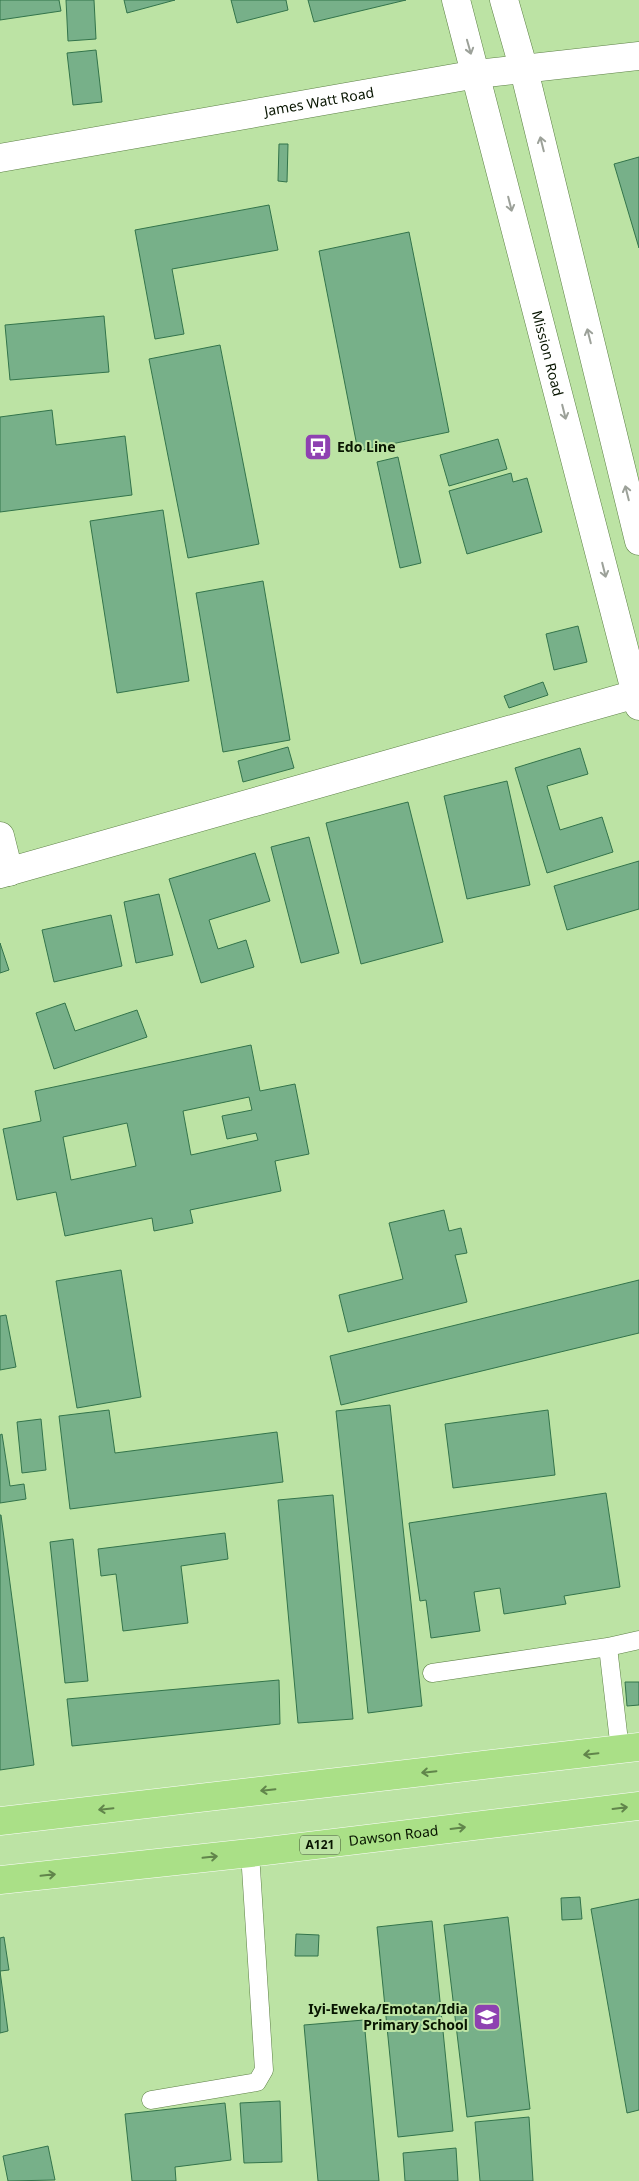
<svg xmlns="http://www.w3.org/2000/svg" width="639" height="2181" viewBox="0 0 639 2181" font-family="'Noto Sans',sans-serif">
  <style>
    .building { fill: #77b089; stroke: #33744b; fill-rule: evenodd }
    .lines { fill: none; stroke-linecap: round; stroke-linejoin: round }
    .lane-casing { stroke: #5d8046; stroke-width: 19 }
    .street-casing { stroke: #5d8046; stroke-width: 29 }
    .secondary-casing { stroke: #5d8046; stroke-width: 29 }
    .highway-casing { stroke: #fff; stroke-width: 29 }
    .lane { stroke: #fff; stroke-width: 18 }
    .street { stroke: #fff; stroke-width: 28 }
    .secondary { stroke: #fff; stroke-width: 28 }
    .highway { stroke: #aae087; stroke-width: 28 }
    .oneway { stroke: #9ca199 }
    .oneway2 { stroke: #61854b }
    .labels { text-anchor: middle; stroke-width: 4; stroke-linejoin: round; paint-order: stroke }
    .shield { fill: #bce3a4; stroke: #3e5332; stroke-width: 1 }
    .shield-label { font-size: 12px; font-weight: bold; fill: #081501 }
    .street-label { font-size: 14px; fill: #081501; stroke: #bce3a4 }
    .poi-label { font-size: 14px; font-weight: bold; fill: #081501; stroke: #bce3a4; text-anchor: start }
  </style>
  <rect width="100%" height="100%" fill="#bce3a4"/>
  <!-- building -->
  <path class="building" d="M0 0H59L61 11 0 20Z
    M66 0H94L96 39 68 41Z
    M124 0H175L127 13Z
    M231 0H286L288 10 237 23Z
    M308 0H406L314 22Z
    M96 50 102 102 73 105 67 53Z
    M279 144H288L287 182 278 181Z
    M639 157V248L614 164Z
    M269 205 278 250 172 269 184 334 155 339 135 230Z
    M409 232 449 432 358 451 319 251Z
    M104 316 109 372 10 380 5 325Z
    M220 345 259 544 188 558 149 359Z
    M52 410 56 445 125 436 132 495 0 512V417Z
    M498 439 507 469 449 486 440 455Z
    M398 457 421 563 400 568 377 462Z
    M511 473 513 482 527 478 542 532 467 554 449 491Z
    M163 510 189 681 117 693 90 521Z
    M263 581 290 740 223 752 196 593Z
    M578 626 587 662 554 670 546 634Z
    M543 682 548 695 509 708 504 696Z
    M288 747 294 768 243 782 238 761Z
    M580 748 588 774 547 786 560 830 602 817 613 852 547 873 515 768Z
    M507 781 530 885 467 899 444 796Z
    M408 802 443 942 361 964 326 823Z
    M309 837 339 953 301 963 271 847Z
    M255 853 270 901 209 920 218 949 246 940 254 967 201 983 169 879Z
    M639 861V909L567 930 554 886Z
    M159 894 173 955 136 963 124 902Z
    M111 915 122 966 54 982 42 930Z
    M0 943 9 970 0 973Z
    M65 1003 75 1031 137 1010 147 1037 54 1069 36 1013Z
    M251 1045 260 1091 295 1084 309 1154 275 1161 281 1191 190 1210 193 1223 154 1231 152 1218 65 1236 56 1192 17 1200 3 1129 41 1121 35 1091ZM249 1097 252 1110 222 1116 227 1139 256 1133 258 1140 191 1155 183 1111ZM127 1123 136 1166 71 1180 63 1137Z
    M444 1210 449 1231 461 1228 467 1253 455 1255 467 1302 348 1332 339 1295 403 1279 389 1223Z
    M121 1270 141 1397 77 1408 56 1281Z
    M639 1280V1333L341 1405 330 1356Z
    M6 1315 16 1367 0 1370V1316Z
    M390 1405 422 1706 368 1713 336 1411Z
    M109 1410 115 1453 277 1432 283 1482 70 1509 59 1416Z
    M548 1410 555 1475 453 1488 445 1424Z
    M41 1419 46 1470 22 1473 17 1422Z
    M2 1434 10 1486 24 1484 26 1499 0 1503V1435Z
    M606 1493 620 1587 564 1596 566 1604 504 1614 500 1588 474 1592 480 1631 431 1638 426 1600 420 1601 409 1523Z
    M333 1495 353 1719 298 1723 278 1500Z
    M1 1515 34 1765 0 1770V1515Z
    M225 1533 228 1559 181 1566 188 1623 123 1631 116 1574 101 1576 98 1549Z
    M73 1539 88 1681 65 1683 50 1542Z
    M279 1680 280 1724 72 1746 67 1699Z
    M625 1682H639V1705L627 1706Z
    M580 1897 582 1919 562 1920 561 1898Z
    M639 1899V2110L627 2113 591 1909Z
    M508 1917 530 2109 467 2117 444 1925Z
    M432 1921 453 2131 398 2137 377 1927Z
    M296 1934 319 1935 318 1956H295Z
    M4 1937 9 1970 0 1971V1938Z
    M0 1971 8 2031 0 2033Z
    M364 2020 379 2181H318L304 2025Z
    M280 2101 282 2162 244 2163 240 2103Z
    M225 2103 231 2160 175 2167 176 2181H132L125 2114Z
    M529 2117 533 2181H480L475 2122Z
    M48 2146 55 2180 8 2181 3 2156Z
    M456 2148 458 2181H405L403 2153Z"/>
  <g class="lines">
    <!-- lane casing -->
    <g class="lane-casing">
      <path id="lane" d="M608 1647 620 1750
        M432 1673 608 1647 639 1640
        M151 2100 257 2082 264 2070 250 1853"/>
    </g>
    <!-- street casing -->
    <g class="street-casing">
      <g id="street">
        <path id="s1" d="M0 158 477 74 639 56"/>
        <path d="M0 836 9 872"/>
        <path d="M0 874 636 694"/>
      </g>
    </g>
    <!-- secondary casing -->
    <g class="secondary-casing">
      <g id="secondary">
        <path id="s2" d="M456 0 639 706"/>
        <path d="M504 0 524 70 639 541"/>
      </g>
    </g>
    <!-- highway casing -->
    <g class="highway-casing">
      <g id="highway">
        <path d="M0 1821 639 1747"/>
        <path id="s3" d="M0 1880 250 1853 639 1806"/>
      </g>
    </g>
    <!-- lane -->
    <use href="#lane" class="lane"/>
    <!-- street -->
    <use href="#street" class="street"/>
    <!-- secondary -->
    <use href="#secondary" class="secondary"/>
    <!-- highway -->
    <use href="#highway" class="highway"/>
  </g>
  <!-- one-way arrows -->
  <defs><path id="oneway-shaft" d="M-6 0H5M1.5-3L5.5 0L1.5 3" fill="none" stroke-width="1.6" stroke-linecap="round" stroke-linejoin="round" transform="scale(1.25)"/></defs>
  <g class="oneway">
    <use href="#oneway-shaft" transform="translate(469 47) rotate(74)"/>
    <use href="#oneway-shaft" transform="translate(542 144) rotate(-104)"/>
    <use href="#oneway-shaft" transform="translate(510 204) rotate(76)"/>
    <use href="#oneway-shaft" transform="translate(589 336) rotate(-104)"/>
    <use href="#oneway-shaft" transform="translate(564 412) rotate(76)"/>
    <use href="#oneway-shaft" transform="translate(627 493) rotate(-104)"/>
    <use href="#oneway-shaft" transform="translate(604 570) rotate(76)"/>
  </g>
  <g class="oneway2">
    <use href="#oneway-shaft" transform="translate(591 1754) rotate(174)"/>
    <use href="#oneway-shaft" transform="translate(429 1772) rotate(174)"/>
    <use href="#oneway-shaft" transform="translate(268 1790) rotate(174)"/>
    <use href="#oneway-shaft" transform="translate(620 1808) rotate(-7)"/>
    <use href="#oneway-shaft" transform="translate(106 1809) rotate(174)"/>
    <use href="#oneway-shaft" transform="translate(458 1828) rotate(-7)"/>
    <use href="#oneway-shaft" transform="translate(210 1857) rotate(-6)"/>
    <use href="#oneway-shaft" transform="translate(48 1875) rotate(-6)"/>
  </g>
  <!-- icons -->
  <defs>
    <g id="bus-square" transform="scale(1.4375)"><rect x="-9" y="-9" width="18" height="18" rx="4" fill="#8e41b1" stroke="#bce3a4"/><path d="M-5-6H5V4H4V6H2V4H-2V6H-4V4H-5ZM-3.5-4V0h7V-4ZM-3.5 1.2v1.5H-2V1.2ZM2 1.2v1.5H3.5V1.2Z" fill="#fff"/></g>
    <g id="school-square" transform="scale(1.4375)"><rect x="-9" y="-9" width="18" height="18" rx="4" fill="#8e41b1" stroke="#bce3a4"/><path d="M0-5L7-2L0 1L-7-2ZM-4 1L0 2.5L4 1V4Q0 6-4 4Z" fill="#fff"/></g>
  </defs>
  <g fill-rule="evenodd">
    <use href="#bus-square" x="318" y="447"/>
    <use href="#school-square" x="487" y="2017"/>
  </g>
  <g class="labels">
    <!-- shield labels -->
    <rect class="shield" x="300" y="1835.5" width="40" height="19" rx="4"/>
    <g class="shield-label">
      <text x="320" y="1849">A121</text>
    </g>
    <!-- street labels -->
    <g class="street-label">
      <text dy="5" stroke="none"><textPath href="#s1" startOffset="324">James Watt Road</textPath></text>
      <text dy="5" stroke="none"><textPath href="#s2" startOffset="365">Mission Road</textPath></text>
      <text dy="5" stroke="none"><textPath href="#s3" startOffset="396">Dawson Road</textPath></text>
    </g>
    <!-- poi labels -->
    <g class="poi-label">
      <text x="337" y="452">Edo Line</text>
      <text x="468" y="2014" text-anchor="end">Iyi-Eweka/Emotan/Idia<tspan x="468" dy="16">Primary School</tspan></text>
    </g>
  </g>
</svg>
